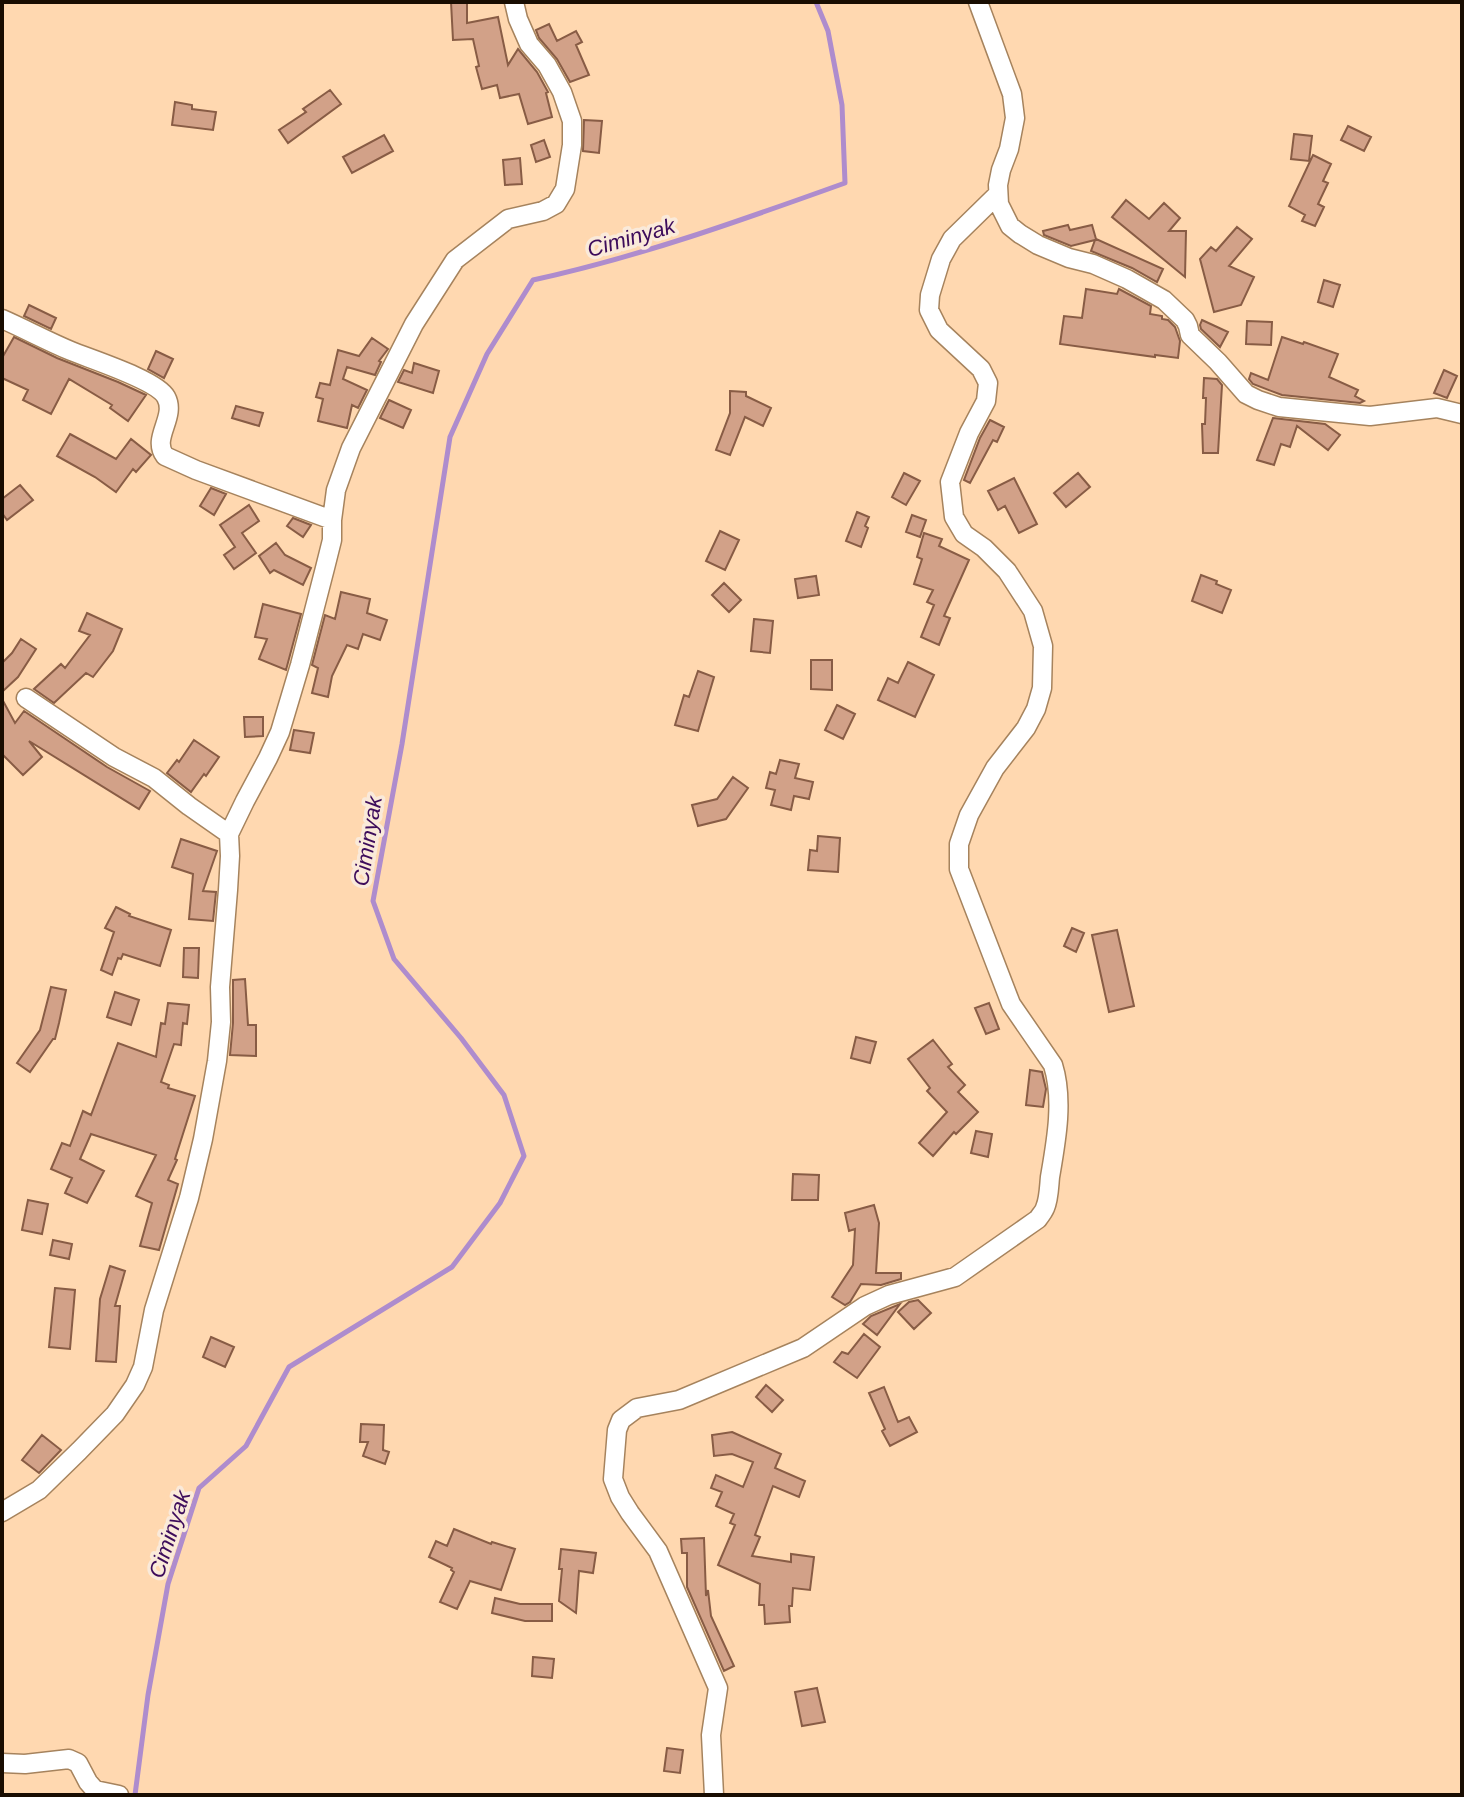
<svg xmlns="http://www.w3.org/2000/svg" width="1464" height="1797" viewBox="0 0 1464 1797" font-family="Helvetica,sans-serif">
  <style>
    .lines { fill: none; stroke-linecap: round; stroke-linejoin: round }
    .stream { stroke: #ae8ccd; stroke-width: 5 }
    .building { fill: #d2a188; stroke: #885c45; stroke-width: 2 }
    .street-casing { stroke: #a6835d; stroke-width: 21 }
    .street { stroke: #fff; stroke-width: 18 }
    .labels { text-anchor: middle; stroke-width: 7; stroke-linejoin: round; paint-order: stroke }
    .water-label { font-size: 22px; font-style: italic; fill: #3d0c5b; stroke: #faeada }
  </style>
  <rect width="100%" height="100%" fill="#ffd8b0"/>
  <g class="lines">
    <!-- stream -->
    <path class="stream" d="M135 1795 148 1695 168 1584 199 1488 246 1446 289 1367 452 1267 500 1203 524 1156 504 1095 461 1038 394 959 373 901 402 744 450 437 487 354 533 280C639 257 742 220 845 183L842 105 828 31 816 2"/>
  </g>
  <!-- building -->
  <path class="building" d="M451 2H467V23L498 17 508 65 518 49 537 72 548 92 546 93 552 117 528 124 519 94 500 98 497 85 482 89 476 67 479 66 473 39 453 40Z
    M549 24 557 41 576 31 582 42 576 45 589 75 570 82 557 59 539 38 536 30Z
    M330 90 341 104 288 143 279 130 306 112 303 109Z
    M175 102 192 105V109L216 112 213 130 172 125Z
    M584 120 602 121 599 153 583 151Z
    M1348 126 1371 137 1364 151 1341 140Z
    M1294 134 1312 136 1309 161 1291 159Z
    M384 135 393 151 352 173 343 157Z
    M544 140 550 157 536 162 531 145Z
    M1313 155 1331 164 1323 181 1328 183 1318 204 1324 207 1315 226 1302 221 1305 215 1289 206Z
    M520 158 522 184 505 185 503 160Z
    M1126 200 1149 219 1164 203 1180 218 1169 231H1186L1185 277 1112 217Z
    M1068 225 1070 230 1092 225 1096 239 1163 269 1157 282 1132 268 1091 251 1095 240 1071 246 1044 235 1043 231Z
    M1237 227 1252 239 1229 266 1254 277 1241 305 1214 312 1200 259 1211 247 1216 251Z
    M1324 280 1340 285 1333 307 1318 302Z
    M1086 289 1117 294 1119 289 1151 306 1150 314 1162 316V319L1168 320 1175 327 1180 341 1178 358 1155 355V357L1060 344 1064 316 1082 318Z
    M29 305 56 318 51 329 24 316Z
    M1202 320 1228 332 1220 347 1201 329 1200 325Z
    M1247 321 1272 322 1271 345 1246 344Z
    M14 337 57 358 118 382 146 395 128 421 110 408 112 405 69 379 51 414 23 400 28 390 2 378V358Z
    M1282 337 1303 344 1304 342 1338 354 1329 377 1358 390 1355 396 1364 401 1360 403 1282 395 1253 384 1249 379 1251 373 1268 380Z
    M372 338 388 349 379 361 381 362 375 375 347 367 343 379 367 390 358 408 352 405 347 428 318 421 323 399 316 397 320 383 330 385 338 350 359 356Z
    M156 351 173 359 164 378 148 369Z
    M414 363 439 371 433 393 398 382 404 370 412 373Z
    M1444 370 1457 376 1447 398 1434 393Z
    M1204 378 1217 379 1222 385 1218 453H1203L1202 424H1205L1206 398H1203Z
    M730 391 746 392V396L771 408 763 426 745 417 730 455 716 450 730 413Z
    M389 400 411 410 403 428 380 418Z
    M236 406 263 413 259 426 232 418Z
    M1273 418 1325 424 1340 435 1328 450 1297 426 1290 447 1281 444 1274 465 1257 460Z
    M990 420 1004 427 997 442 993 440 970 483 964 480 980 438Z
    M70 434 116 459 131 439 151 455 136 472 133 469 116 492 95 477 57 456Z
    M904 473 920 481 906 505 892 497Z
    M1078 473 1090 487 1066 507 1054 493Z
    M1014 478 1037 524 1019 533 1005 506 998 510 988 491Z
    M20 485 33 500 7 520 2 513V499Z
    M211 488 226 494 214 515 200 506Z
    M249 505 259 521 242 533 256 553 234 569 224 555 235 547 220 525Z
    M857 512 869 517 865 526 868 528 861 547 846 541Z
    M912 515 926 520 920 537 906 532Z
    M293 518 311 525 303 537 287 526Z
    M720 531 739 540 725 570 706 561Z
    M924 533 942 539 939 546 969 560 944 616 950 618 939 645 921 637 934 605 927 602 933 590 914 584 922 559 917 557Z
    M276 543 285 555 311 568 303 585 274 570 270 573 259 556Z
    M1201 575 1217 581 1216 584 1231 590 1222 613 1192 601Z
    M816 576 819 595 798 598 795 579Z
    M724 583 741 600 729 612 712 595Z
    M341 592 370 599 367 613 387 620 380 640 363 634 358 649 347 645 332 676 328 697 312 693 318 668 312 665 325 615 335 619Z
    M263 604 301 614 286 670 259 659 267 639 255 637Z
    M87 613 122 629 113 651 93 677 86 673 54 703 34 689 61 664 65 668 90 635 79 631Z
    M754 619 773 621 770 653 751 651Z
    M21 639 36 649 18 677 2 692V663L12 653Z
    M811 660H832V690L811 689Z
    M908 662 934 675 915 717 878 700 888 678 898 683Z
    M698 671 714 677 698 731 675 725 684 695 689 697Z
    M2 699 15 723 24 711 107 767 150 791 139 809 29 741 42 757 23 775 2 754Z
    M837 705 855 714 843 739 825 730Z
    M244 717H263V736L245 737Z
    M294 730 314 733 310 753 290 750Z
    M194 740 219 757 206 776 204 774 191 792 167 773 177 760 179 762Z
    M780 760 799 764 795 778 813 782 809 799 794 796 791 810 771 805 775 790 766 788 770 772 776 774Z
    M733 777 748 788 726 819 698 826 692 805 717 799Z
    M818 836 840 838 838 872 808 870 810 850 817 851Z
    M181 839 217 851 203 891 216 892 213 921 189 919 193 874 172 867Z
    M116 907 130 914 129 916 171 930 160 966 123 954 121 959 118 958 112 975 101 970 114 932 105 928Z
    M1072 928 1084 933 1076 952 1064 946Z
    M1117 930 1134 1006 1109 1012 1092 935Z
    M184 948H199L198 978 183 977Z
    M245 979 248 1025H256V1056L230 1055 233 1023V980Z
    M51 987 66 990 59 1023 55 1039H53L30 1072 17 1063 40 1030Z
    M115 992 139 1000 131 1025 107 1017Z
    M168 1003 189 1005 187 1024 183 1023 181 1045 174 1044 161 1082 169 1085 168 1088 195 1096 175 1159 177 1160 168 1180 178 1184 159 1250 140 1246 152 1203 136 1196 156 1155 91 1134 80 1159 104 1171 87 1203 65 1193 72 1178 51 1169 62 1143 70 1146 83 1111 91 1115 118 1043 156 1057 161 1023 165 1024Z
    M989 1003 999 1029 986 1034 975 1008Z
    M856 1037 876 1042 870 1063 851 1058Z
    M933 1040 952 1064 948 1067 965 1085 958 1092 978 1112 956 1134 954 1132 933 1156 919 1143 947 1112 927 1091 930 1088 908 1059Z
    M1030 1070 1042 1072 1046 1089 1043 1107 1026 1105Z
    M976 1131 992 1134 988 1157 971 1153Z
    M793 1174 819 1175 818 1200H792Z
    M28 1200 48 1204 42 1234 22 1230Z
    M874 1205 879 1223 876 1273H901V1279L881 1285 861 1284 850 1302 845 1305 832 1297 853 1265 855 1229 849 1231 845 1213Z
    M53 1240 72 1244 69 1259 50 1255Z
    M110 1266 125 1271 115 1306H120L116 1362 96 1361 100 1299Z
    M55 1288 75 1290 70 1349 49 1347Z
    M918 1300 931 1313 914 1329 898 1312 909 1302Z
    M900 1304 877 1335 863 1324 871 1316Z
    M864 1334 880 1347 857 1378 834 1362 842 1352 848 1354Z
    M211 1337 234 1347 225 1367 203 1357Z
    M766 1385 783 1400 772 1412 756 1397Z
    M884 1387 898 1422 909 1417 917 1432 890 1446 882 1431 885 1429 869 1393Z
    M361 1424 384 1425 383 1450 389 1452 385 1464 363 1456 368 1442H360Z
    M732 1432 781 1454 775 1468 805 1481 799 1497 773 1486 755 1535 760 1537 752 1556 791 1562V1554L814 1557 810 1590 793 1588 792 1606H789L790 1622 765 1624 764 1605H759L760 1584 718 1565 735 1525 730 1523 734 1514 716 1506 722 1492 711 1488 716 1475 743 1487 753 1462 732 1454 714 1456 712 1435Z
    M42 1435 61 1450 39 1473 22 1460Z
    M454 1529 491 1544 492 1542 515 1549 501 1590 470 1581 457 1609 440 1602 454 1572 451 1570 452 1568 429 1557 436 1541 447 1546Z
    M704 1538 706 1596 708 1590 711 1616 734 1666 724 1671 687 1587V1553H682L681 1539Z
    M561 1549 596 1553 593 1573 579 1571 576 1613 559 1601 562 1569H559Z
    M495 1598 520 1604H552V1621H525L492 1613Z
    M533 1657 554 1659 552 1678 532 1676Z
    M817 1688 825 1722 802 1726 795 1692Z
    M667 1748 683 1750 680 1773 664 1771Z"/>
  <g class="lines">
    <!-- street casing -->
    <g class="street-casing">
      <path id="street" d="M978 2 1012 94 1015 118 1009 149 1001 170 998 185 999 204 1010 226 1020 234 1038 245 1069 258 1093 264 1127 279 1164 300 1185 320 1188 326 1190 335 1218 362 1246 394 1258 400 1279 407 1370 416 1437 408 1462 414
        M2 319C25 329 47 341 71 351 90 359 157 380 166 397 177 417 151 438 165 456L196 470 332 520
        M26 698 114 757 154 778 189 806 229 834
        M2 1512 39 1490 79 1451 115 1414 135 1385 143 1367 154 1310 189 1198 203 1139 217 1061 221 1022 220 987 228 890 230 856 229 834 245 801 268 758 280 732 300 665 325 568 332 540V520L336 490 351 448 414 324 455 260 508 219 543 211 556 204 565 189 572 145V121L562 92 547 65 529 44 518 19 514 2
        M2 1763 25 1764 69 1759 78 1763 88 1782 95 1790 119 1795
        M714 1795 711 1735 718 1688 658 1551 630 1513 620 1497 613 1479 617 1430 621 1420 637 1408 679 1400 803 1348 865 1306 889 1295 955 1277 1038 1219C1039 1217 1045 1210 1045 1208 1049 1199 1049 1187 1050 1177 1056 1142 1064 1100 1053 1065L1011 1004 959 869V844L969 815 995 768 1026 728 1036 709 1042 688 1043 646 1033 611 1007 571 984 548 964 534 954 517 950 482 969 433 986 401 988 383 981 369 939 330 929 310 930 295 941 259 952 239 998 194"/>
    </g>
    <!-- street -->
    <use href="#street" class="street"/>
  </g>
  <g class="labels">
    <!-- water labels -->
    <g class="water-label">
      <text transform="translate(631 237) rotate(-16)" y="8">Ciminyak</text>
      <text transform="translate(367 841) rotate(-81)" y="8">Ciminyak</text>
      <text transform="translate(169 1534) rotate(-72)" y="8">Ciminyak</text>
    </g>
  </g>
  <!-- border -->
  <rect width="1464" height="1797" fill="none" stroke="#190d01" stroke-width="8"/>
</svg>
